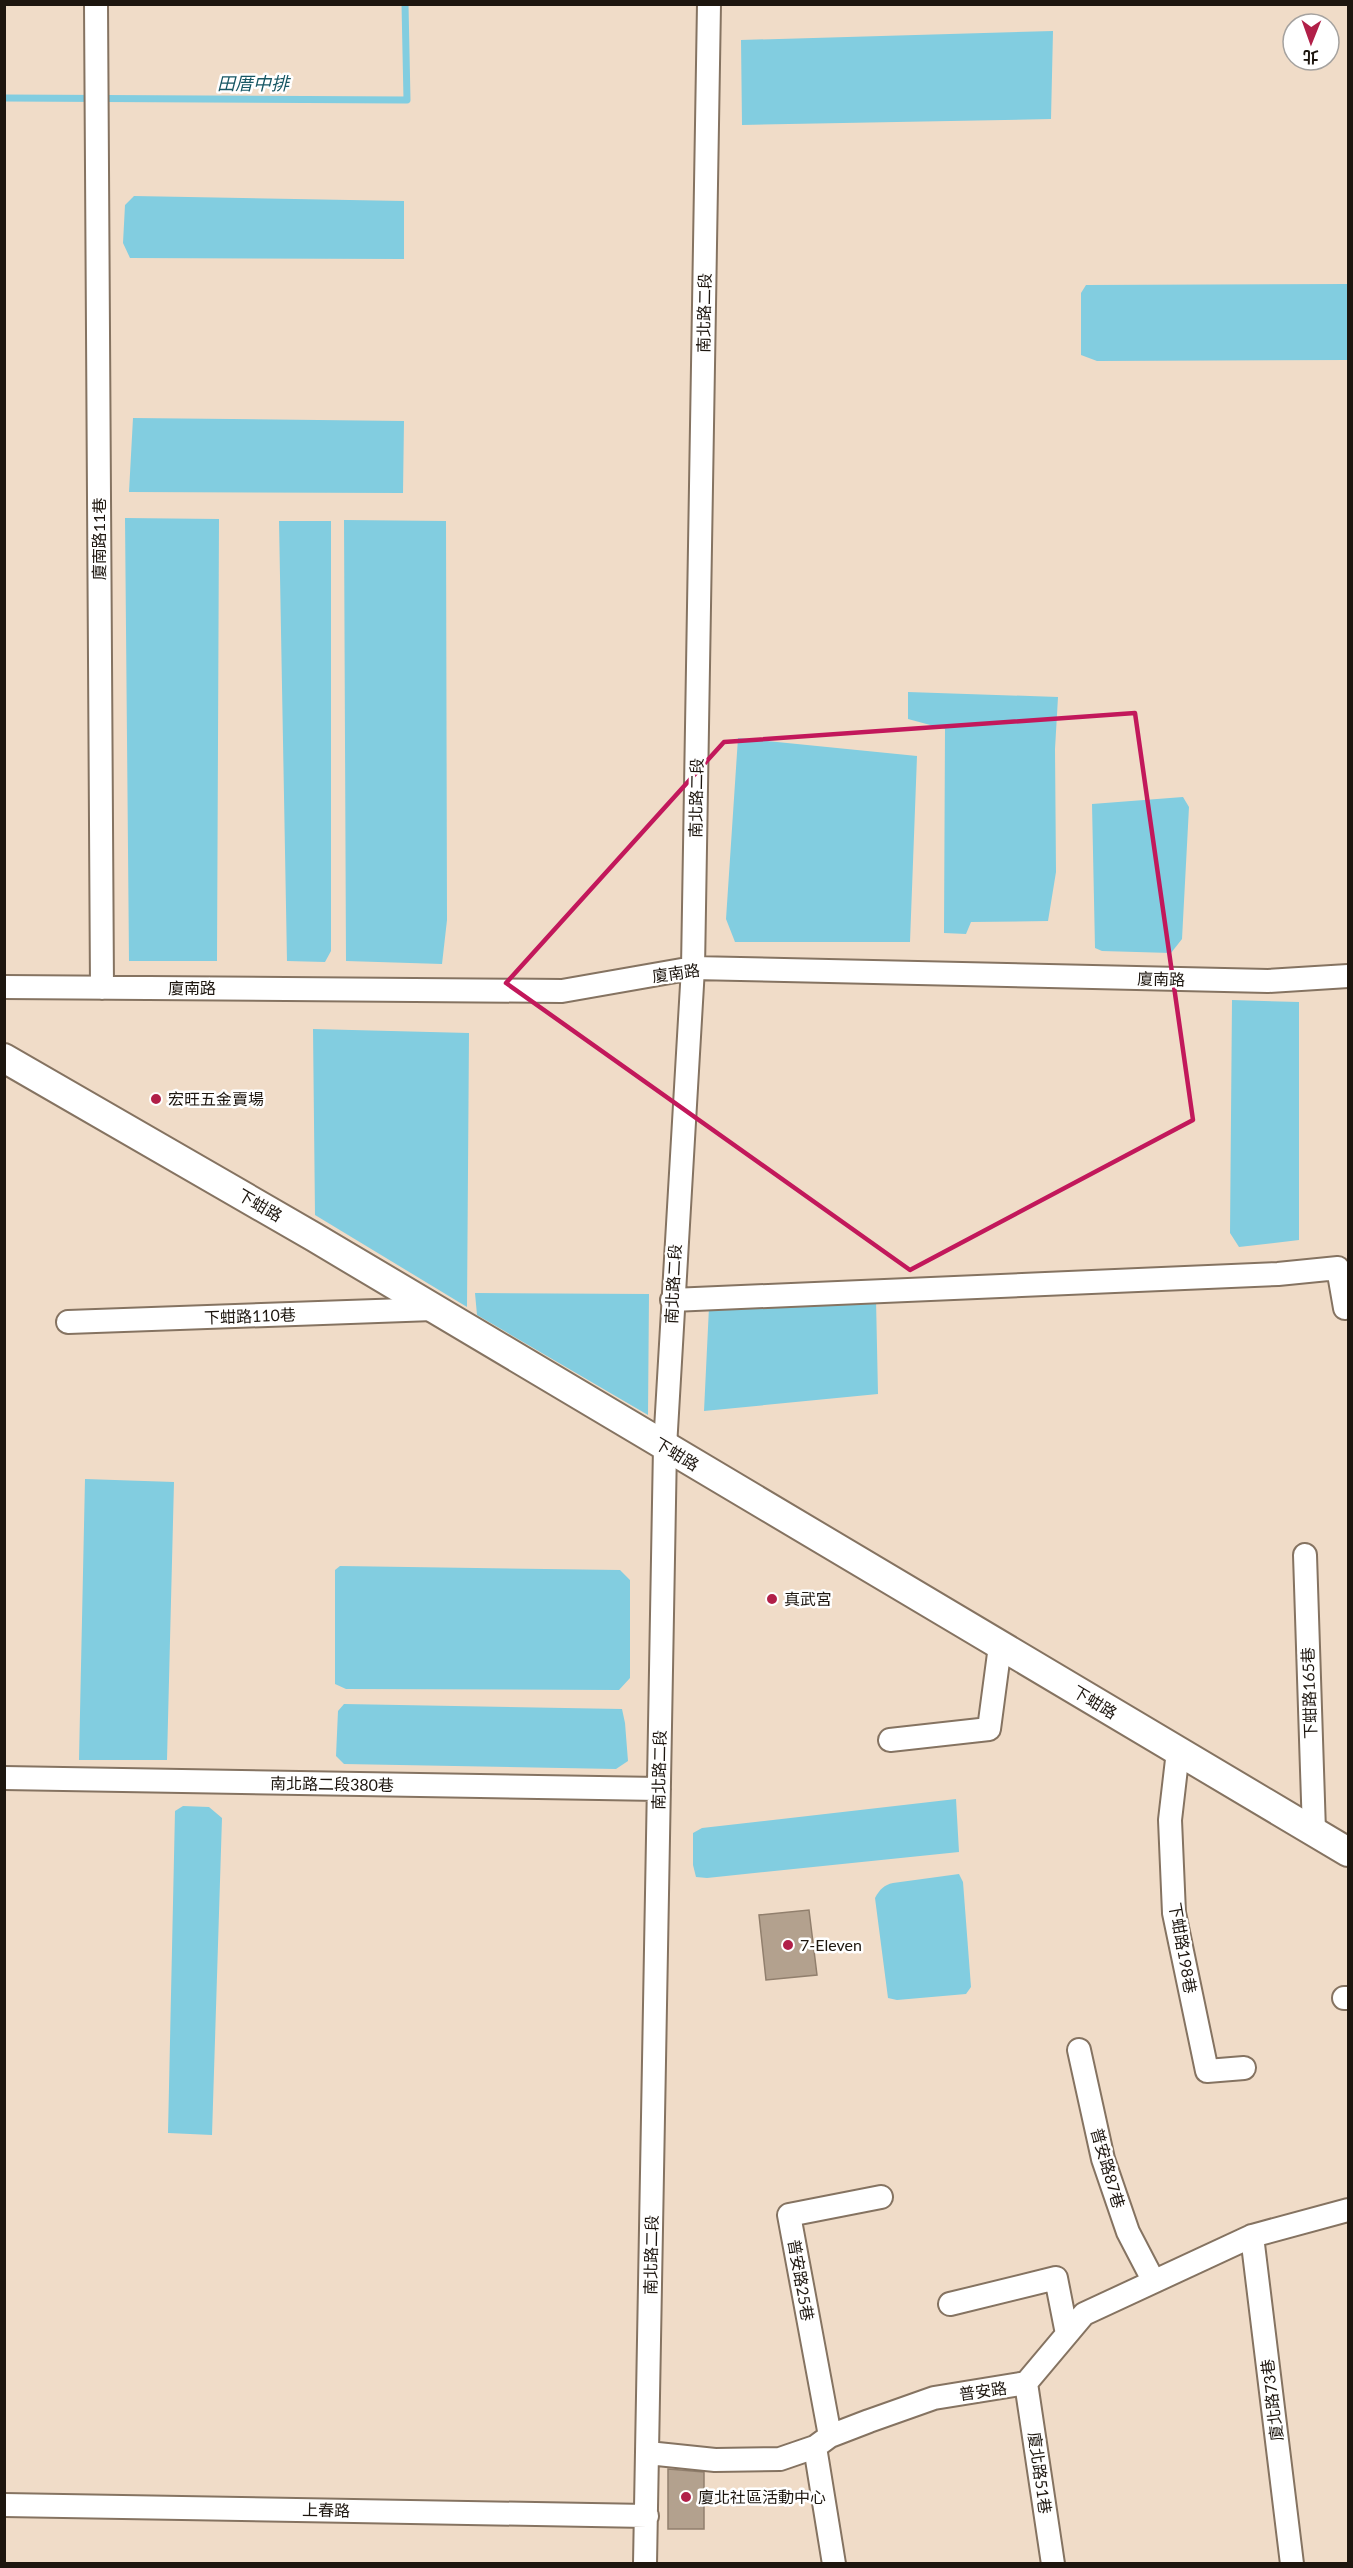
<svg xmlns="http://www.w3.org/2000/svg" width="1353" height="2568" viewBox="0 0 1353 2568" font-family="Lato,'Noto Sans TC',sans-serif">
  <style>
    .water { fill: #82cde0 }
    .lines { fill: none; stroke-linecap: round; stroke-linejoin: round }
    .stream { stroke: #82cde0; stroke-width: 7 }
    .building { fill: #b3a18e; stroke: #917f6d; stroke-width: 1.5 }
    .minor-casing { stroke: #857361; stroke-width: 26 }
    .major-casing { stroke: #857361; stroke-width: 32 }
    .minor { stroke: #fff; stroke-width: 22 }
    .major { stroke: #fff; stroke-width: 28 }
    .marked { fill: none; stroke: #c2185b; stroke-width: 4.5; stroke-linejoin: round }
    .poi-dot { fill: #b11f48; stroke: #fff; stroke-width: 2 }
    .labels { text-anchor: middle; stroke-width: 5; stroke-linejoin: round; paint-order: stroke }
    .street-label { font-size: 16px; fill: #1d160f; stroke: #fff }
    .poi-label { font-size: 16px; fill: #1d160f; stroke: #fff; text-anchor: start }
    .water-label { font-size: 18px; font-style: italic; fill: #175764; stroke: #fff }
  </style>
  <rect width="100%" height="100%" fill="#f0dcc8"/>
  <!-- water -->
  <path class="water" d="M1053 31 1051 119 742 125 741 40Z
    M134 196 404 201V259L130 258 123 243 125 205Z
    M1348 284V360L1097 361 1081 355V293L1086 285Z
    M133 418 404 421 403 493 129 492Z
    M125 518 219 519 217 961H129Z
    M344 520 446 521 447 920 442 964 346 961Z
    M279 521H331V951L325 962 287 961Z
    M908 692 1058 697 1055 749 1056 872 1048 921 971 922 966 934 944 933 945 729 908 719Z
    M738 738 917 756 910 942H735L726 919Z
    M1183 797 1189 807 1182 939 1171 953 1102 951 1095 948 1092 804Z
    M1232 1000 1299 1002V1240L1239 1247 1230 1233Z
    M313 1029 469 1033 467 1307 315 1215Z
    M475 1293 649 1294 648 1415 477 1315Z
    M876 1299 878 1394 704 1411 709 1307Z
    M85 1479 174 1482 167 1760H79Z
    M340 1566 620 1570 630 1580V1678L619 1690 346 1689 335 1684V1570Z
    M344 1704 622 1709 625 1723 628 1761 616 1769 344 1764 336 1756 338 1711Z
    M956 1799 959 1852 707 1878 696 1877 693 1865V1833L702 1828Z
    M183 1806 209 1807 222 1818 212 2135 168 2133 175 1811Z
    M959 1874 963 1882 971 1987 966 1994 897 2000 888 1998 875 1898C880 1889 884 1885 893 1883Z"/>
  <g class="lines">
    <!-- stream -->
    <path class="stream" d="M4 98 407 100 405 4"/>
  </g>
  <!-- building -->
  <path class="building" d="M809 1910 817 1975 766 1980 759 1915Z
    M668 2469 704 2472V2529H668Z"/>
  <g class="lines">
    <!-- minor casing -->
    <g class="minor-casing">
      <path id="minor" d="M96 4 102 988
        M4 987 562 991 693 968 1268 981 1348 976
        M672 1300 1278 1274 1338 1268 1345 1308
        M68 1322 433 1309
        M1305 1555 1314 1831
        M890 1740 989 1729 1000 1646
        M1178 1751 1170 1820 1174 1913 1207 2071 1244 2068
        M4 1778 659 1789
        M1344 1998H1348
        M1079 2050 1103 2159 1128 2232 1153 2280
        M1252 2236 1292 2564
        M950 2304 1056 2278 1067 2334
        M1026 2383 1053 2564
        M830 2436 789 2215 881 2197
        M815 2447 834 2564
        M648 2453 715 2460 780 2459 815 2447 830 2436 869 2421 934 2398 1026 2383 1084 2314 1252 2236 1348 2210
        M4 2505 647 2516
        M645 2564 665 1447 693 968 709 4"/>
    </g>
    <!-- major casing -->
    <g class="major-casing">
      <path id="major" d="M4 1058 314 1237 1348 1852"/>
    </g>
    <!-- minor -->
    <use href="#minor" class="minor"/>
    <!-- major -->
    <use href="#major" class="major"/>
  </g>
  <!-- marked area -->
  <path class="marked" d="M1135 713 1193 1120 910 1270 506 983 724 742Z"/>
  <!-- markers -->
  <g class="poi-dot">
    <circle cx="156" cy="1099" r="6"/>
    <circle cx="772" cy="1599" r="6"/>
    <circle cx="788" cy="1945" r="6"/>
    <circle cx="686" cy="2497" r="6"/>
  </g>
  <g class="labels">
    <!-- street labels -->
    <g class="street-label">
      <text transform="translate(704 313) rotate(-89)" y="6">南北路二段</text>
      <text transform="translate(99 539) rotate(-90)" y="6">廈南路11巷</text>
      <text transform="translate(696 798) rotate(-89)" y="6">南北路二段</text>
      <text transform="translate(676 973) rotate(-8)" y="6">廈南路</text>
      <text transform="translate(1161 979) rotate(1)" y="6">廈南路</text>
      <text x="192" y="994">廈南路</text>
      <text transform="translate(260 1205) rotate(30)" y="6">下蚶路</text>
      <text transform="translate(673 1284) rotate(-87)" y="6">南北路二段</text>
      <text transform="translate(250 1316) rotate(-2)" y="6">下蚶路110巷</text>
      <text transform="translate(677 1454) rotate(31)" y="6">下蚶路</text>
      <text transform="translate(1309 1693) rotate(-92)" y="6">下蚶路165巷</text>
      <text transform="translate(1095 1702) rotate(31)" y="6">下蚶路</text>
      <text transform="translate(659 1770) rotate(-89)" y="6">南北路二段</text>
      <text transform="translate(332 1784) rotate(1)" y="6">南北路二段380巷</text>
      <text transform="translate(1183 1948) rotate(80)" y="6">下蚶路198巷</text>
      <text transform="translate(1108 2168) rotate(74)" y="6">普安路87巷</text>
      <text transform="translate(651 2255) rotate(-89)" y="6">南北路二段</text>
      <text transform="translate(801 2280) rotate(80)" y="6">普安路25巷</text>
      <text transform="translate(983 2391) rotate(-8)" y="6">普安路</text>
      <text transform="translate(1272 2400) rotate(-97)" y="6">廈北路73巷</text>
      <text transform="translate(1040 2473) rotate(82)" y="6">廈北路51巷</text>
      <text transform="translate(326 2510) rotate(1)" y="6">上春路</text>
    </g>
    <!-- poi labels -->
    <g class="poi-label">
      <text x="168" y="1105">宏旺五金賣場</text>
      <text x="784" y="1605">真武宮</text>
      <text x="800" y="1951">7-Eleven</text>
      <text x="698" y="2503">廈北社區活動中心</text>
    </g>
    <!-- water labels -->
    <g class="water-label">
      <text x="253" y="90">田厝中排</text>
    </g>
  </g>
  <!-- border -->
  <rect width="1353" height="2568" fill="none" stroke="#1d160f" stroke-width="12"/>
  <!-- north arrow -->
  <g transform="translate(1311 42) rotate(181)"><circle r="28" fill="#ffffff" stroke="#a5a29f" stroke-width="1.5"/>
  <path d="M0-4.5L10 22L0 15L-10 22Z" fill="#b11f48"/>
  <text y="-9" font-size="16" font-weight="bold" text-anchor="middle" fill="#1d160f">北</text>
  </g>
</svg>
